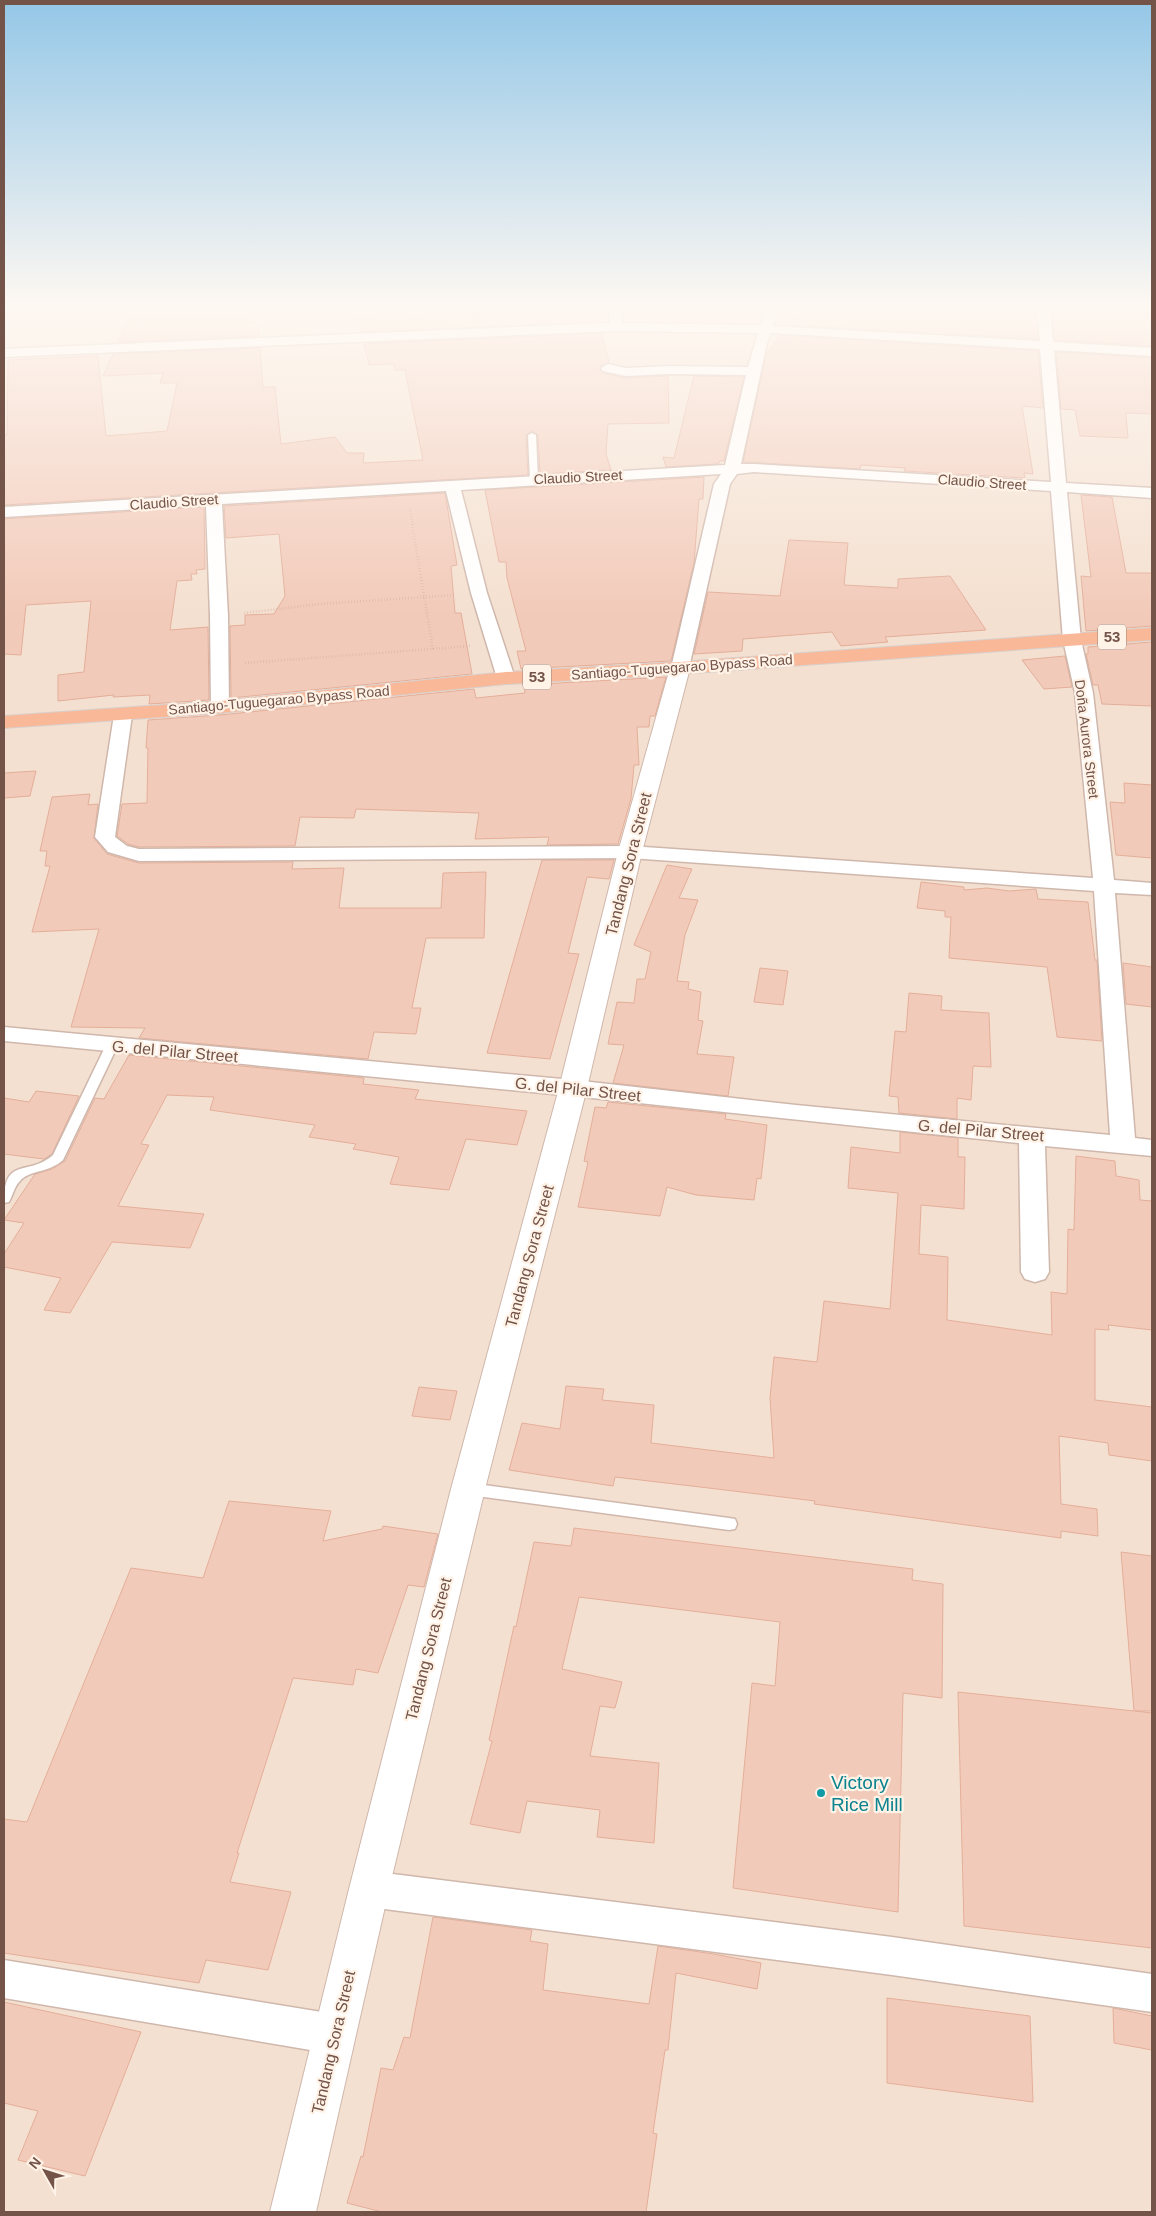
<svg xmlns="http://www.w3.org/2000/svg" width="1156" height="2216" viewBox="0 0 1156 2216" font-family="Helvetica,sans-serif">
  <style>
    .residential { fill: #f4e0d0 }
    .building { fill: #f2cab9; stroke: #e4ae9a }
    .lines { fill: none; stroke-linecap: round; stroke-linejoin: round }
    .service-casing { stroke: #cfb7ac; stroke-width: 3 }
    .minor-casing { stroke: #cfb7ac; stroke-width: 3 }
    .tertiary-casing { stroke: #cfb7ac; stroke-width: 2 }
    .trunk-casing { stroke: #d8cfcc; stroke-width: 2 }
    .path-far1 { stroke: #d6ad9d; stroke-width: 2; stroke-dasharray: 0.5 2; stroke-linecap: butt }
    .path { stroke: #d6ad9d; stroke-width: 2.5; stroke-dasharray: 0.5 2.5; stroke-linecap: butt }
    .service { fill: #fff; fill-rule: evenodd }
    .minor { fill: #fff; fill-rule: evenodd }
    .tertiary { fill: #fff; fill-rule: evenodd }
    .trunk { fill: #f9b999; fill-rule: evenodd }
    .culture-dot { fill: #0f9aa8; stroke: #fff3e8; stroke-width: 2 }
    .labels { text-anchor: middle; stroke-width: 4.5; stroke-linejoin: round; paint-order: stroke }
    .far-street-label { font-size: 14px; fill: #745348; stroke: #fff3e8 }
    .shield { fill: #fff3e8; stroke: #9e8378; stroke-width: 1 }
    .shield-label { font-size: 15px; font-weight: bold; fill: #745348 }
    .street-label { font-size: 16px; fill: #745348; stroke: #fff3e8 }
    .near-culture-label { font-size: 19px; fill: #0d838f; stroke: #fff3e8; text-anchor: start }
  </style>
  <rect width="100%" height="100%" fill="#fcefe2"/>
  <!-- residential -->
  <path class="residential" d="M4 304H1152V2212H4Z"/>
  <!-- building -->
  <path class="building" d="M516 304H596L600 322 361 332 358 316 374 315 372 306 407 307V315L516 311Z
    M802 304H888V307L935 309V307L952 308 953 305 1035 308 1038 339 787 325Z
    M1066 304H1152V346L1055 340 1051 309 1066 308Z
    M247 316 246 323 258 322 259 336 118 342 129 320Z
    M602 333 609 362 599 368 603 373 625 378 668 376 669 423 608 424 606 454 611 470 540 474 538 435 531 431 526 435 528 475 4 505V435H7L8 360 98 356 106 436 167 431 177 383H160L163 373 103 376 113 354 260 348 263 387H275L281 444 335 437 347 453H364L363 463 423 460 405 370H394V364L369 365 364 344Z
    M780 335 1038 351 1043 408 1022 406 1033 474 1024 473 1025 478 904 471 905 468 861 465 860 469 743 462 766 355Z
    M1056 352 1152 358V414L1126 413 1128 438 1080 436 1075 410 1061 409Z
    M694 376 744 377 724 461H720L718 464 666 467 663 457 674 458Z
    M704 477 703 499H699L694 563 671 661 521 669 517 651H526L507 578 506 562H499L485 490Z
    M445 493 457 565 451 566 455 613H461L472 674 231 698 230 626 245 625V615L274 614 285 596 279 534 226 538 224 506Z
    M1081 495 1112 497 1126 573H1152V626L1086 631 1081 576 1091 577Z
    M204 507 205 569 196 570 197 574H191L192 580 177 581 170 630 208 627 209 700 149 704 150 695 113 697 114 695 58 701V675L84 672 91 601 26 605 21 655 4 654V519Z
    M789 540 848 543 844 585 898 588V579L950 576 986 630 885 637 888 642 841 646 832 632 743 639 742 651 694 654 708 592 780 596Z
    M1152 642V706L1102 704 1098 685H1093L1086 654H1088V647Z
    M1065 656 1072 687 1044 689 1022 660Z
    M666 677 655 716H650L649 727H637L639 765H634L631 799 618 844 547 845 549 837 475 839 479 813 356 809 354 818 300 817 295 846 139 847 128 844 117 836 122 804 147 803 148 748H146L148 720 220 715 474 689 476 698 525 693 524 685Z
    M36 771 30 796 4 798V773Z
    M1124 783 1152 785V858L1116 855 1110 802 1125 803Z
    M90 794 88 805 98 804 94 838 107 854 139 863 293 862 292 869 344 868 339 908H441L443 873 486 872 484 938H426L412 1008H421L416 1034 374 1032 368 1059 139 1038 145 1028 71 1027 99 929 32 932 50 866H45L47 851H40L52 797Z
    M542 860H614L609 879 587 877 568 953 579 954 550 1059 487 1053Z
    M667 865 692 869 679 898 698 900 685 935 677 981 689 982 688 989 701 992 698 1020 703 1021 697 1054 734 1057 728 1096 613 1083 624 1045 608 1044 617 1002 634 1003 637 979H645L651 952 634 945Z
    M921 882 964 887V890L987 888 1009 891 1036 889 1038 899 1088 902 1095 960H1097L1102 1041 1057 1037 1047 967 949 958 951 917H945V911L917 908Z
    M1123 963 1152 967V1007L1126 1004Z
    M760 968 788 971 783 1005 754 1002Z
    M909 993 942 996 941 1010 989 1013 991 1067 973 1066 971 1100 957 1098V1119L899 1113 898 1097 889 1096 895 1031 906 1032Z
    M129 1055 364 1078 363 1084 419 1090 415 1099 527 1111 517 1145 466 1139 449 1190 390 1184 399 1157 353 1149 356 1144 309 1137 315 1125 210 1110 214 1097 167 1095 141 1144 149 1145 118 1206 204 1214 190 1248 112 1242 70 1313 44 1310 61 1278 4 1267V1254L24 1223 4 1220 35 1174 52 1169 65 1161 95 1098 104 1099Z
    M36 1091 79 1096 52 1154 44 1159 4 1154V1098L29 1102Z
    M608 1102 726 1114 725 1119 767 1125 761 1179 757 1178 754 1200 696 1195 667 1187 660 1216 578 1207 588 1162 584 1161 595 1107 606 1108Z
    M900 1132 958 1138V1157H965L964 1209 921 1205 919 1254 948 1257 947 1320 1052 1335 1051 1292 1067 1294 1068 1229 1074 1230 1076 1156 1115 1161 1116 1176 1139 1180 1140 1200 1152 1201V1330L1108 1325 1109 1330 1095 1329V1400L1152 1407V1461L1109 1455 1108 1443 1059 1436 1061 1504 1097 1509 1098 1536 1061 1531V1538L814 1504 815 1501 717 1489 615 1477 613 1486 509 1470 522 1423 560 1429 566 1386 604 1389 602 1400 654 1405 651 1443 774 1458 770 1398 774 1357 817 1362 824 1301 890 1309 898 1193 848 1188 851 1147 900 1153Z
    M419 1387 457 1391 450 1420 412 1416Z
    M229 1501 331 1511 323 1541 382 1529 383 1526 438 1534 424 1587 408 1585 378 1673 356 1669 353 1685 293 1678 237 1853H239L230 1882 291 1892 268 1970 206 1960 199 1983 4 1953V1819L27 1822 131 1568 203 1578Z
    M574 1528 913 1569 912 1580 943 1584 942 1698 903 1693 898 1912 733 1888 752 1683 775 1686 780 1622 579 1597 562 1669 622 1682 615 1708 600 1706 590 1756 659 1763 654 1843 597 1837 600 1810 527 1801 520 1833 470 1824 492 1741 489 1740 514 1626 516 1627 534 1542 571 1546Z
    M1121 1552 1152 1556V1711H1135L1152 1713V1948L964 1926 958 1692 1134 1711Z
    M433 1917 532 1930 530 1941 548 1944 543 1990 649 2004 658 1946 714 1954 761 1963 757 1989 676 1973 668 2050H665L653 2133 657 2134 646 2212H382L347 2203 361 2156 363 2157 381 2068 393 2070 404 2037 410 2038Z
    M887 1998 1030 2016 1033 2102 887 2083Z
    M4 2002 141 2032 85 2176 18 2160 38 2111 4 2103Z
    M1113 2008 1152 2016V2050L1114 2043Z"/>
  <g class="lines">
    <!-- service casing -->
    <g class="service-casing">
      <path id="service" d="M532 433 536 435 538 480 534 482 530 480 528 435Z
        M112 1041 118 1045 63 1160C49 1173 29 1170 20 1181 14 1187 13 1195 9 1202L4 1203C4 1155 28 1177 53 1155L106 1045Z
        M469 1483 729 1518 735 1519 737 1524 735 1529 729 1530 469 1495 464 1493 461 1489 464 1485Z"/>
    </g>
    <!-- minor casing -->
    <g class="minor-casing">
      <path id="minor" d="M610 304H622V323L761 325 767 304H779L773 326 1040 341 1037 304H1049L1053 342 1152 348V356L1054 350 1066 483 1152 488V498L1067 492 1081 640 1093 693 1114 880 1152 883V895L1115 893 1135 1138 1152 1140V1156L1045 1146 1049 1272 1045 1279 1035 1282 1025 1279 1021 1272 1019 1143 573 1096 4 1041V1027L573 1080 796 1105 1110 1135 1094 891 630 858 139 861 108 852 95 837 114 715 116 711 123 709 130 711 132 715 115 837 127 846 139 849 630 846 1093 878 1075 693 1063 640 1051 491 754 472 737 474 730 484 689 668 686 672 680 673 674 672 671 668 714 484 721 474 461 490 487 593 515 678 512 682 506 683 500 682 497 678 471 593 446 491 222 504 228 616 229 707 227 711 220 713 213 711 211 707 210 616 206 505 4 517V507L725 465 746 375 669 374 625 376 603 371 601 368 608 364 625 368 669 366 748 367 758 333 615 331 4 357V349L609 323ZM771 333 1040 349 1051 482 754 464H741L767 343Z
        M369 1871 892 1937 1152 1974V2012L892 1975 369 1907 356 1902 350 1889 356 1876Z
        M4 1960 334 2014 348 2020 354 2034 348 2048 334 2054 4 1998Z"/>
    </g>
    <!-- tertiary casing -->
    <g class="tertiary-casing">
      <path id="tertiary" d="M680 662 687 664 690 668 642 852 587 1088 485 1489 389 1889 316 2212H270L349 1889 451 1489 559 1088 618 852 670 668 673 664Z"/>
    </g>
    <!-- trunk casing -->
    <g class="trunk-casing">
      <path id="trunk" d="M1152 628V640L680 674 506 684 220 713 4 728V716L220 701 506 672 680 662Z"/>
    </g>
    <!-- path-far1 -->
    <path class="path-far1" d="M410 509 413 525"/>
    <!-- path -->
    <path class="path" d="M412 524 433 649
      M244 613 320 604 455 595
      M245 663 471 646"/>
    <!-- service -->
    <use href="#service" class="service"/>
    <!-- minor -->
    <use href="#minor" class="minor"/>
    <!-- tertiary -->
    <use href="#tertiary" class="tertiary"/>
    <!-- trunk -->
    <use href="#trunk" class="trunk"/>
  </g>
  <!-- sky -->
  <linearGradient id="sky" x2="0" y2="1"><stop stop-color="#94c7e7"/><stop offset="0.5" stop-color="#fef8f2"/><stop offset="1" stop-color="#fef8f2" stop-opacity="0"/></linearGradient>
  <rect width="1156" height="614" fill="url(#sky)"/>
  <!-- markers -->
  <circle class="culture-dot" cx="821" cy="1793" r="5"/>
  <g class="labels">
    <!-- far-street labels -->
    <g class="far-street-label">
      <text transform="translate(578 477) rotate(-3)" y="5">Claudio Street</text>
      <text transform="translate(982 482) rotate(4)" y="5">Claudio Street</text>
      <text transform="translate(174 502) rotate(-4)" y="5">Claudio Street</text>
      <text transform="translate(682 667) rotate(-4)" y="5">Santiago-Tuguegarao Bypass Road</text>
      <text transform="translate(279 700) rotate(-5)" y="5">Santiago-Tuguegarao Bypass Road</text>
      <text transform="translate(1087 739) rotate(83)" y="5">Doña Aurora Street</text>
    </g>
    <!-- shield labels -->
    <g class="shield">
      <rect x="1098" y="624.5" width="28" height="25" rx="4"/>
      <rect x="523" y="664.5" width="28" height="25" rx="4"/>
    </g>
    <g class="shield-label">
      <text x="1112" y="642">53</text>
      <text x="537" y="682">53</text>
    </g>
    <!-- street labels -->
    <g class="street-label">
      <text transform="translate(628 864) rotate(-76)" y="6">Tandang Sora Street</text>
      <text transform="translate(175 1051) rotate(5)" y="6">G. del Pilar Street</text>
      <text transform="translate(578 1089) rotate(6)" y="6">G. del Pilar Street</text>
      <text transform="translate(981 1130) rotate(5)" y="6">G. del Pilar Street</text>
      <text transform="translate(529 1256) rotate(-75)" y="6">Tandang Sora Street</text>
      <text transform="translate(428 1649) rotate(-76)" y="6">Tandang Sora Street</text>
      <text transform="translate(333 2042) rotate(-77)" y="6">Tandang Sora Street</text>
    </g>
    <!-- near-culture labels -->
    <g class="near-culture-label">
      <text x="831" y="1789">Victory<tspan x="831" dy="22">Rice Mill</tspan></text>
    </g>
  </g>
  <!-- border -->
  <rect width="1156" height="2216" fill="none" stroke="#745348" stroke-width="10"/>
  <!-- north arrow -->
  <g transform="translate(45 2171) rotate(309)" stroke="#fff3e8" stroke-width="4" paint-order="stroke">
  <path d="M0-4L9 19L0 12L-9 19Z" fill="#745348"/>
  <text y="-8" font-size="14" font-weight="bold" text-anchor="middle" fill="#745348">N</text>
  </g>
</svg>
